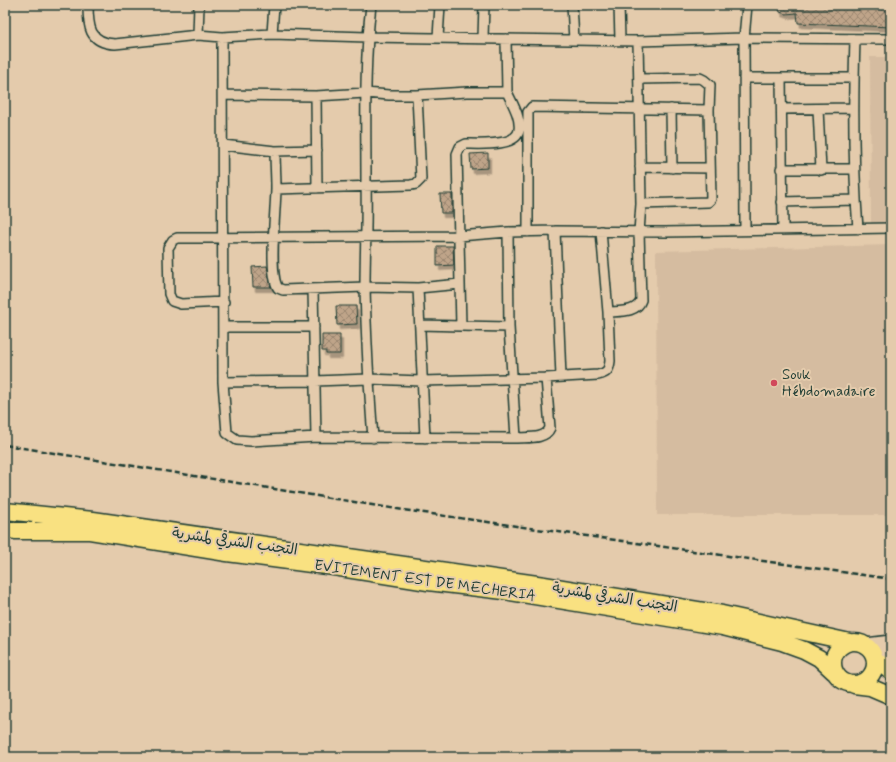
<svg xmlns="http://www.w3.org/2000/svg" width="896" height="762" viewBox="0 0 896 762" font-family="Mynerve,'Playpen Sans Arabic',sans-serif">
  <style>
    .built { fill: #d5bca0 }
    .building { fill: url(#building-cross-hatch); stroke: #1f3d34; filter: url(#shadow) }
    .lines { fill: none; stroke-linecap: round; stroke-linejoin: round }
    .street-casing { stroke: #1f3d34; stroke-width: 12 }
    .secondary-casing { stroke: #1f3d34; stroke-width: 16 }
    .highway-casing { stroke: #1f3d34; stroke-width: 19 }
    .street { stroke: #e4cbac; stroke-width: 9 }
    .secondary { stroke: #e4cbac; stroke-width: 13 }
    .highway { stroke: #f9e181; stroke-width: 16 }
    .rail { stroke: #1f3d34; stroke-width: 2.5; stroke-dasharray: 6 3; stroke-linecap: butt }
    .poi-dot { fill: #d1495b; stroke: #e4cbac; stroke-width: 1.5 }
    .labels { text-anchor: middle; stroke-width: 4; stroke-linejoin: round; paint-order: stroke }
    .poi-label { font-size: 15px; fill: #1f3d34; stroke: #e4cbac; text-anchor: start }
    .street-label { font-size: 15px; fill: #1f3d34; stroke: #e4cbac }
  </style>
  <defs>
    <pattern id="building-cross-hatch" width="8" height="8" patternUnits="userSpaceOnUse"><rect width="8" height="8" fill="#bfa489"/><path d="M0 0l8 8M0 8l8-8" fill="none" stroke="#9b8771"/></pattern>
    <filter id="shadow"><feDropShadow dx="2.5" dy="4.5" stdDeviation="0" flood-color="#0004"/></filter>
  </defs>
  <rect width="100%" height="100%" fill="#e4cbac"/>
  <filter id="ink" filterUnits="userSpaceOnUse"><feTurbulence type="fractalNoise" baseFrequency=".025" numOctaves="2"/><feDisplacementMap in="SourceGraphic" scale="8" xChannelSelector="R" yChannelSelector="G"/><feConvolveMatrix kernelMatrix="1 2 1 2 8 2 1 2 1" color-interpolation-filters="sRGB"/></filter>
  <g filter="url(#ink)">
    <!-- built -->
    <path class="built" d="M870 57H891V225H871Z
      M891 245V515H657L656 251Z"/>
    <!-- building -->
    <path class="building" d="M777 5H891V27L798 23 797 13 786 14 780 12Z
      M488 153V168L471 169 470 154Z
      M440 194H452V213H441Z
      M437 246H453L454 265 437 266Z
      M267 266 271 287H253L252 267Z
      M336 306H356L357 324 337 325Z
      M322 335H340V354H326V351H322Z"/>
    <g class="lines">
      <!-- street casing -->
      <g class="street-casing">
        <path id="street" d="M88 5C88 26 89 43 115 44L198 35
          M199 5 198 35 222 37 272 34 367 37 638 41 744 38 891 39
          M371 5C364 64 366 124 366 183 367 218 365 252 365 286 366 337 369 387 373 438
          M572 5 574 40
          M619 5 620 40
          M272 34 274 5
          M222 37 223 382 227 433 237 440 251 441 316 437 516 438C527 437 545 440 550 428L546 378
          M438 38 440 5
          M483 38 484 5
          M855 39C853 102 853 166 858 229
          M744 78H854
          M781 78 783 230
          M639 79 700 78 704 80 710 85 709 110
          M507 92C512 103 521 117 519 130 517 147 479 144 466 144L460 147 457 154 461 326 509 327
          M223 95 316 96 365 93 389 95H417L421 179 416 184 411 185 276 189
          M417 95 467 92H507L506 39
          M316 96 317 188
          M671 109 672 168
          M782 109 853 108
          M818 109 821 170
          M223 145 275 151 317 150
          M275 151C275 163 276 176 276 188 276 208 268 274 278 288L283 290 365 287 418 288 460 284
          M640 167 710 168
          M781 169H854
          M782 202 855 200
          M745 230 744 38 747 5
          M555 231 561 377
          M508 232 509 327 516 438
          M528 232V112L532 107 709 110 711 199 708 202 641 204
          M418 288 425 438
          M313 289 316 437
          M224 302 181 304 172 301 169 294 168 248 173 240 177 238 459 236 508 232 555 231 665 232 891 228
          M608 312C619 311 637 313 641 300L639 232 641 204 638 41
          M420 325 461 326
          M224 327H314
          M223 382 315 381 369 379 421 381 546 378 598 375C607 373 609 370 610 361L608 312 601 231"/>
      </g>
      <!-- secondary casing -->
      <g class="secondary-casing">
        <path id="secondary" d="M866 645 891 642
          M874 654 891 656"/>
      </g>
      <!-- highway casing -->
      <g class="highway-casing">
        <path id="highway" d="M5 511 93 520 544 585 722 614 850 642
          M5 529 15 531H90L227 553 334 567 428 582 504 591 723 627 782 642 804 650 819 658 834 672
          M833 663a21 21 0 1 1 42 0a21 21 0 1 1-42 0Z
          M875 659 891 672
          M854 685 870 687 891 696"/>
      </g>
      <!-- street -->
      <use href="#street" class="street"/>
      <!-- secondary -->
      <use href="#secondary" class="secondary"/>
      <!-- highway -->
      <use href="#highway" class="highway"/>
      <!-- rail -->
      <path class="rail" d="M5 445 403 510 891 579"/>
    </g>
  </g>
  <!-- markers -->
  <circle class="poi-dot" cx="774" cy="383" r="4"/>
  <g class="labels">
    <!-- poi labels -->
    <g class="poi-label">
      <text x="782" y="379">Souk<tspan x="782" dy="17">Hébdomadaire</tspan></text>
    </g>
    <!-- street labels -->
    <g class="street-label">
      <text transform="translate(235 541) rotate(8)" y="5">التجنب الشرقي لمشرية</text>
      <text transform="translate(425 580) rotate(8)" y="5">EVITEMENT EST DE MECHERIA</text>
      <text transform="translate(615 597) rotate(9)" y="5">التجنب الشرقي لمشرية</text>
    </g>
  </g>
  <!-- margin -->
  <rect width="896" height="762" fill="none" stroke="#e4cbac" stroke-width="20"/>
  <rect x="10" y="10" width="876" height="742" fill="none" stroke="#1f3d34" stroke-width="1.5" filter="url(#ink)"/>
</svg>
